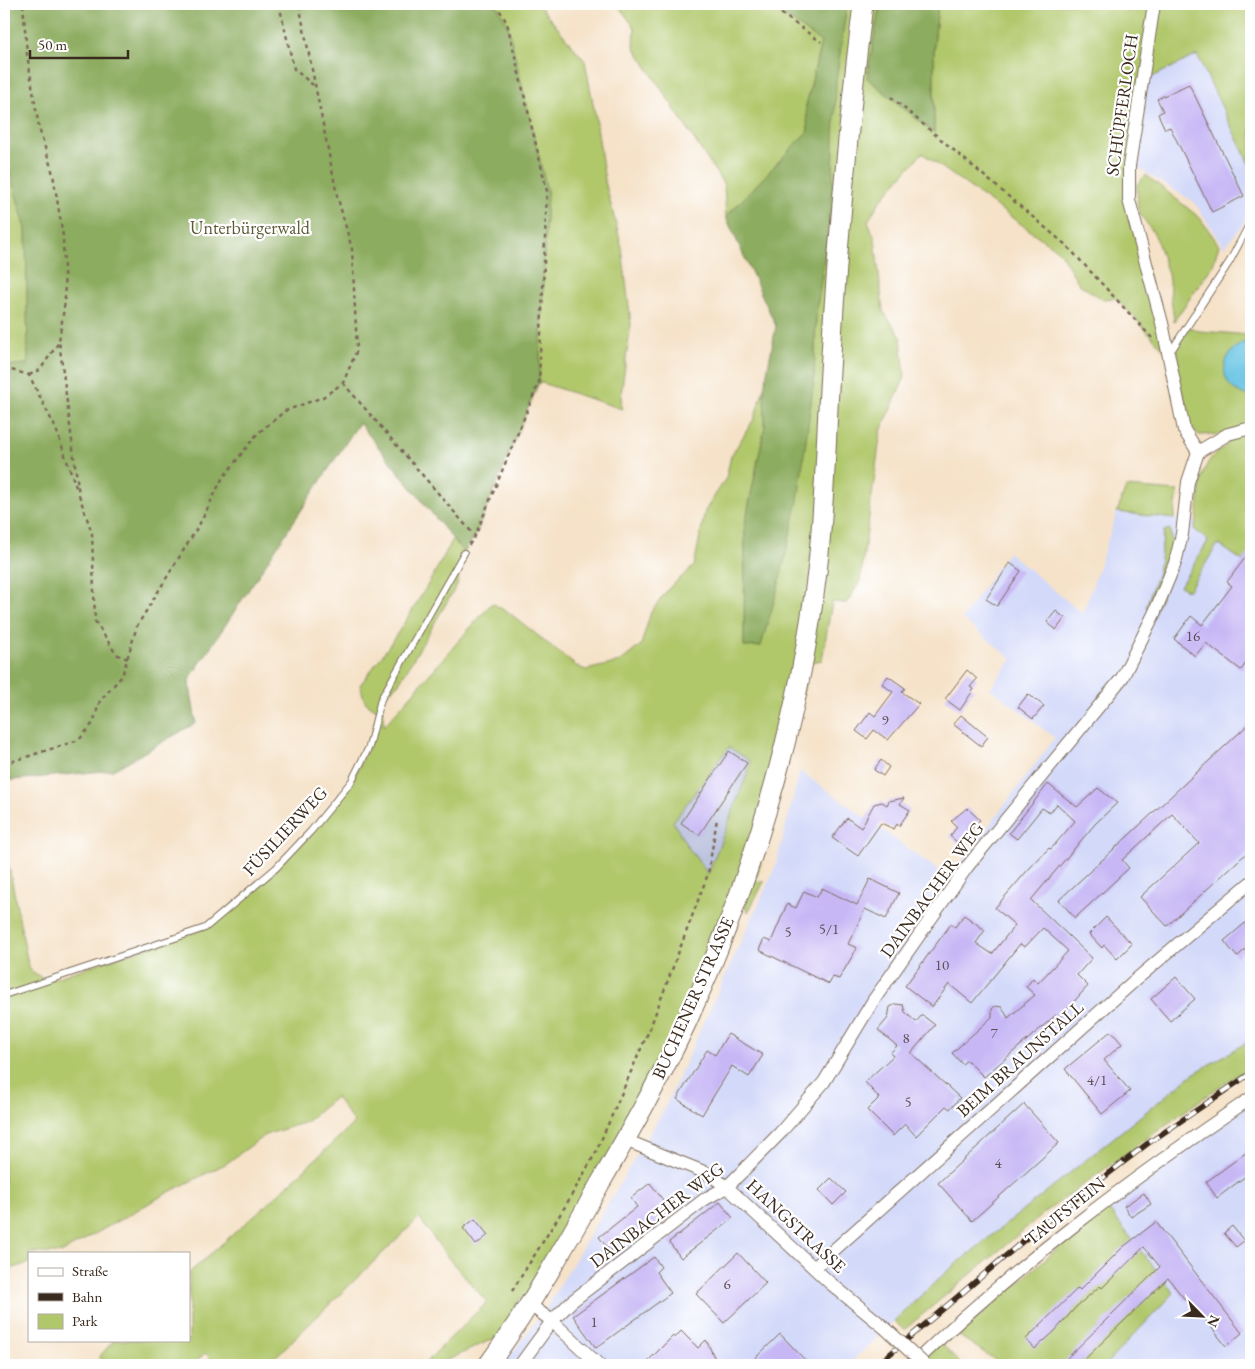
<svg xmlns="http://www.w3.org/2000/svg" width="1255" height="1369" viewBox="0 0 1255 1369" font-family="'EB Garamond',serif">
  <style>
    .built { fill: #d3d9f9 }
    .industrial { fill: #bcc3de }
    .green { fill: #b0c76b; stroke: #767844; fill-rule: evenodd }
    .forest { fill: #8cac5f; stroke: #646b3e }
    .water { fill: #67c4e5; stroke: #517782 }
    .building { fill: #c7b8f5 }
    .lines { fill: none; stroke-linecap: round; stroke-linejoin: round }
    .lane-casing { stroke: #7c6a5a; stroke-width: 8 }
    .street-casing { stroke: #7c6a5a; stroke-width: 14 }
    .secondary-casing { stroke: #7c6a5a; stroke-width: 21 }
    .path { stroke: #7c6a5a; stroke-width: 2.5; stroke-dasharray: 4 4; stroke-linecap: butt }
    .lane { stroke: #fff; stroke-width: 6 }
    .street { stroke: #fff; stroke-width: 12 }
    .secondary { stroke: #fff; stroke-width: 19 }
    .rail-casing { stroke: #3b2a1e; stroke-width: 5.5 }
    .rail { stroke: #fff; stroke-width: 4; stroke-dasharray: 11; stroke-linecap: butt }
    .street-bridge-casing { stroke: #7c6a5a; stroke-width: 14; stroke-linecap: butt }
    .street-bridge { stroke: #fff; stroke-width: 12 }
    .labels { text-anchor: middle; stroke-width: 4.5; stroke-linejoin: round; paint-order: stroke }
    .number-label { font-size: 15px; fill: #5e4e54 }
    .street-label { font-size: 18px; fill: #3b2a1e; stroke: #fff }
    .park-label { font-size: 18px; fill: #5e5935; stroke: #fff }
  </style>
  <rect width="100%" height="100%" fill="#fff"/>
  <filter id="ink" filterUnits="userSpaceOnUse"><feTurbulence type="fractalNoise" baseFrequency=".02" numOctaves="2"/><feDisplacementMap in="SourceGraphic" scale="10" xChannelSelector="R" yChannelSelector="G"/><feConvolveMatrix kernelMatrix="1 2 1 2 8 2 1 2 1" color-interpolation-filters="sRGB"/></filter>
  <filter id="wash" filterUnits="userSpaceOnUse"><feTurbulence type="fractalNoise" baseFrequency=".0096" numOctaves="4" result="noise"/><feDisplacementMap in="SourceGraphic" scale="20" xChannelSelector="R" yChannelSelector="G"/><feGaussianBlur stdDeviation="1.12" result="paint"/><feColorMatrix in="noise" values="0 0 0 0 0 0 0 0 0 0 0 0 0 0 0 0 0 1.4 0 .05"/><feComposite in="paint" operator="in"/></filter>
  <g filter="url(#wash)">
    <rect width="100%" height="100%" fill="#f5e2c8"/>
    <!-- built -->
    <path class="built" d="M1196 55 1251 168 1249 202 1243 225 1224 247 1194 202 1138 168 1146 80Z
      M1117 512 1196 522 1251 564V1040L1193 1074 945 1273 848 1365H503L547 1307 663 1111 775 868 800 771 949 878 1055 738 990 688 1012 659 962 619 1008 552 1083 614Z
      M1251 1103V1365H1105L1174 1293 1106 1206Z"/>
    <!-- industrial -->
    <path class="industrial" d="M729 747 750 761 749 770 708 874 687 846 673 822Z"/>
    <!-- green -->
    <path class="green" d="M496 4H538L585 61 596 119 605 182 622 248 631 324 621 394 622 409 539 382 547 191 507 23Z
      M617 4H789L786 16 821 42 806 106 808 131 726 217 724 185 634 47 635 28Z
      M847 4H880L867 78 934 133V46L938 4H1152L1129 200 1169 355 1187 326 1199 331 1251 335V574L1247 571 1250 566 1218 544 1188 591 1180 586 1208 541 1194 529C1202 507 1195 477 1212 457 1216 453 1222 449 1227 445L1228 434 1199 435 1189 425 1187 406 1169 355 1116 298 1102 299 1079 284 1060 252 922 153 880 201 868 221 875 239 883 311 901 337 905 377 881 431 860 581 847 603 832 602 822 660 810 662 772 824 755 883 765 880 748 912 738 898 683 1030 529 1304 520 1298 497 1337 437 1365H423L487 1302 449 1259 419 1218 267 1365H217L205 1353 193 1365H108L99 1357 114 1340H189V1273L274 1198 354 1123 336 1097 306 1122 265 1135 227 1163 169 1192 61 1253H29V1263L4 1271V841L29 969 46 981 205 928 276 868 351 782 369 747 378 711 365 702 360 685C398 636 424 594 453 539L464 553 457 585 399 683 381 699 384 726 492 603 512 615 576 666 586 670 620 662 641 645 651 612 669 588 694 566 705 511 726 478 731 456 754 419 764 388 765 426 745 524 744 647 761 646 814 380 816 315 836 80ZM729 747 750 761 749 770 708 874 687 846 673 822Z
      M1156 4H1251V168L1197 55 1146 80Z
      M4 153 26 229 28 364 4 366Z
      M1146 175 1200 218 1219 245 1213 265 1174 321 1168 274 1155 235 1138 211 1137 184Z
      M1126 487 1178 491 1174 519 1117 512Z
      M1170 529 1175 563 1154 614 1146 607 1158 573 1164 531Z
      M1251 1040V1066L1210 1093 1044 1213 904 1330 894 1321 945 1273 1193 1074Z
      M1106 1206 1174 1293 1105 1365H1003L958 1335Z
      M938 1340 962 1365H912Z"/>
    <!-- forest -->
    <path class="forest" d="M4 4H496L507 23 547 191 539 382 475 536 464 553 359 423 189 680 196 723 113 770 4 781V366L28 364 26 229 4 153Z
      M789 4H847L836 80 832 206 816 315 814 380 798 500 779 584 761 646 744 647 745 524 765 426 764 388 776 326 726 217 808 131 806 106 821 42 785 16Z
      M880 4H938L934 46V133L867 78Z"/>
    <!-- water -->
    <path class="water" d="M1247 341H1251V396C1217 391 1216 353 1247 341Z"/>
    <g id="blocks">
      <!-- building -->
      <path class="building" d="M1189 84 1244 196 1212 212 1170 127 1165 129 1158 114 1163 111 1157 99Z
        M1251 550V566L1247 571 1251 574V656L1241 670 1206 643 1195 656 1174 639 1191 616 1202 625 1232 586 1227 582Z
        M1010 563 1021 571 997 606 986 599Z
        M1056 611 1065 618 1056 630 1047 622Z
        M967 670 977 679 970 687 974 689 960 710 945 699Z
        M888 676 905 688 902 692 919 704 888 740 874 730 867 739 856 731 870 712 875 716 893 692 882 684Z
        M1028 694 1044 706 1033 719 1018 707Z
        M961 715 988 737 981 746 953 724Z
        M1251 722V849L1167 926 1140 897 1199 843 1172 814 1122 860 1129 868 1075 918 1059 900Z
        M729 751 747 763 699 835 681 823Z
        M881 760 889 767 883 776 874 770Z
        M1048 784 1077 807 1098 788 1117 803 1095 824 1031 900 1092 958 1077 975 1088 986 1059 1018 1056 1015 984 1077 967 1060 962 1064 952 1053 992 1017V1009L995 1006 1002 1007 1008 1018 1035 995 1026 987 1033 978 1038 983 1068 951 1043 928 1025 947 1020 944 972 1003 949 984 932 1007 905 986 951 924 955 927 964 915 985 930 976 943 992 954 1015 925 995 908 1027 871 1049 848 1051 849 1075 821 1057 804 1050 813 1042 808 1017 839 1009 833Z
        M904 798 900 804 910 810 899 826 897 824 894 829 881 823 858 856 832 838 847 818 861 828 874 804 882 802 887 805 889 801Z
        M967 808 980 820 958 843 950 836 957 827 951 821Z
        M870 879 899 893 886 919 865 909 848 944 857 948 839 979 833 977 829 984 759 950 764 939 771 942 787 904 796 908 804 891 817 897 822 888 857 905Z
        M1106 917 1132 944 1117 959 1104 945 1102 948 1089 934Z
        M1251 918V944L1237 957 1224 941Z
        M1176 977 1195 999 1170 1021 1151 999Z
        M896 1004 903 1005 905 1012 916 1022 922 1015 935 1025 911 1053 960 1098 950 1109 946 1106 916 1136 905 1124 893 1136 867 1110 879 1098 865 1082 893 1056 890 1053 897 1046 878 1030 888 1018 890 1007Z
        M1111 1031 1122 1044 1104 1060 1130 1091 1102 1114 1065 1069Z
        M728 1034 763 1055 749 1077 732 1066 702 1115 677 1099 707 1050 715 1055Z
        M1024 1104 1059 1143 972 1221 938 1183Z
        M1251 1149V1172L1217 1198 1206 1182Z
        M831 1178 846 1192 833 1205 819 1190Z
        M650 1183 673 1213 654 1228 652 1225 620 1249 617 1245 610 1251 599 1237 637 1207 631 1198Z
        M1144 1193 1151 1204 1131 1217 1124 1206Z
        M720 1202 733 1218 681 1258 669 1242Z
        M475 1219 488 1235 476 1245 463 1228Z
        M1156 1222 1242 1333 1226 1346 1189 1299 1186 1301 1168 1278 1079 1365H1060L1160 1267 1144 1247 1102 1288 1100 1286 1076 1307 1054 1332 1035 1349 1026 1339 1078 1288 1080 1290 1123 1247Z
        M1232 1226 1244 1241 1236 1247 1224 1233Z
        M738 1253 766 1283 724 1323 696 1294Z
        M654 1257 661 1267 656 1272 671 1293 596 1348 573 1316Z
        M681 1331 698 1348 706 1340 718 1365H644L673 1336 675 1338Z
        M780 1334 810 1365H748Z"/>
    </g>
  </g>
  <g filter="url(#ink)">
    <use href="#blocks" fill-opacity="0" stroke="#7c6a5a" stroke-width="1"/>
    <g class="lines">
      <!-- lane casing -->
      <g class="lane-casing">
        <path id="lane" d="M1169 354 1230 261 1251 221
          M4 995 205 928 276 868 311 831 351 782 369 747 381 699 464 553"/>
      </g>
      <!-- street casing -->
      <g class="street-casing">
        <path id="street" d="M1154 4 1129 166V200L1162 323 1184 430 1198 452
          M625 1140 709 1174 727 1187 829 1282 885 1328
          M815 1267 1133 982 1251 882
          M529 1304 552 1321 599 1365
          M520 1365 552 1321 571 1302 705 1199 727 1187 780 1133 824 1082 873 1001 967 867 1122 678 1154 614 1175 563 1182 534 1188 482 1198 452 1228 434 1251 428
          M912 1365C1016 1265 1131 1179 1251 1098"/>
      </g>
      <!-- secondary casing -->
      <g class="secondary-casing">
        <path id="secondary" d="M488 1365C529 1309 564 1248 598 1187 628 1135 658 1083 684 1028 750 886 798 729 817 572 825 505 826 438 830 371 837 248 848 125 863 4"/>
      </g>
      <!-- path -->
      <path class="path" d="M23 4 27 54 39 128 53 174 63 236 65 301 59 341 79 495
        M279 4 294 69 313 85
        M768 4 821 42
        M891 97 1067 246 1152 338
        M4 368 29 375 56 429 77 490
        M29 375 40 370 59 342
        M343 383 475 536
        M79 495 92 533 95 621 116 654 128 659
        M469 545 475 536 539 382 547 191 507 23 496 4
        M4 764 79 740 93 723 100 701 122 676 137 626 199 525 222 479 257 434 285 411 323 397 343 383 357 350 352 249 337 195 299 4
        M512 1291 566 1205 596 1152 650 1028 708 874 717 819"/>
      <!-- lane -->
      <use href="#lane" class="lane"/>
      <!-- street -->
      <use href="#street" class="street"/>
      <!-- secondary -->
      <use href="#secondary" class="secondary"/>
      <!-- rail casing -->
      <g class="rail-casing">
        <path id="rail" d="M877 1365 1048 1220 1147 1144 1251 1073"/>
      </g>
      <!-- rail -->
      <use href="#rail" class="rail"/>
      <!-- street-bridge casing -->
      <g class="street-bridge-casing">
        <path id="street-bridge" d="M885 1328 925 1365"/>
      </g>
      <!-- street-bridge -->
      <use href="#street-bridge" class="street-bridge"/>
    </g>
  </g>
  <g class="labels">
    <!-- number labels -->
    <g class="number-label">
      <text x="1193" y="641">16</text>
      <text x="885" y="725">9</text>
      <text x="829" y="934">5/1</text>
      <text x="788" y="937">5</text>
      <text x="942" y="970">10</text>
      <text x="994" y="1038">7</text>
      <text x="906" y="1043">8</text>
      <text x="1097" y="1085">4/1</text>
      <text x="908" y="1107">5</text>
      <text x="998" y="1168">4</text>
      <text x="727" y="1289">6</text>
      <text x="594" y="1327">1</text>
    </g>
    <!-- street labels -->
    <g class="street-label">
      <text transform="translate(1122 105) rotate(-82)" y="6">SCHÜPFERLOCH</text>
      <text transform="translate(285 831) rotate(-47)" y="6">FÜSILIERWEG</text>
      <text transform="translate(932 890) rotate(-54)" y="6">DAINBACHER WEG</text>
      <text transform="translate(693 998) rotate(-66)" y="6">BUCHENER STRASSE</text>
      <text transform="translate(1020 1059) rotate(-42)" y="6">BEIM BRAUNSTALL</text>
      <text transform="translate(1065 1211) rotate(-39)" y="6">TAUFSTEIN</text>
      <text transform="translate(657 1215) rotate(-37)" y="6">DAINBACHER WEG</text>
      <text transform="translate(796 1226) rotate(43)" y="6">HANGSTRASSE</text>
    </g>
    <!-- park labels -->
    <g class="park-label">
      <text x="250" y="234">Unterbürgerwald</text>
    </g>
  </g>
  <!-- margin -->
  <rect width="1255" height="1369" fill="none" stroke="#fff" stroke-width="20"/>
  <!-- legend -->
  <rect x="28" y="1252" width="162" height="90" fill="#ffffff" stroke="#b1aaa5"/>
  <rect x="38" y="1268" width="25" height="8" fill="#ffffff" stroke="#b1aaa5"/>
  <text x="72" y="1276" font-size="15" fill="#3b2a1e">Straße</text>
  <rect x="38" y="1293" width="25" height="8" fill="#3b2a1e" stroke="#b1aaa5"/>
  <text x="72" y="1302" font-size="15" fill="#3b2a1e">Bahn</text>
  <rect x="38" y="1314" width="25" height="15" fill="#b0c76b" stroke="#b1aaa5"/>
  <text x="72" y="1326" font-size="15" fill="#3b2a1e">Park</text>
  <!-- north arrow -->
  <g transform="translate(1202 1316) rotate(114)" stroke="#ffffff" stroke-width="4" paint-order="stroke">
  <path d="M0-4L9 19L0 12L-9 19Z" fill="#3b2a1e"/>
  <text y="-8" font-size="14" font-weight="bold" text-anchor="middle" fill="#3b2a1e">N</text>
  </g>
  <!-- scale -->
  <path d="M30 50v8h98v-8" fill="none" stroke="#3b2a1e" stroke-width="2.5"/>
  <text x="38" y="50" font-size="15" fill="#3b2a1e" stroke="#ffffff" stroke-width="4" paint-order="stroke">50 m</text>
</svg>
